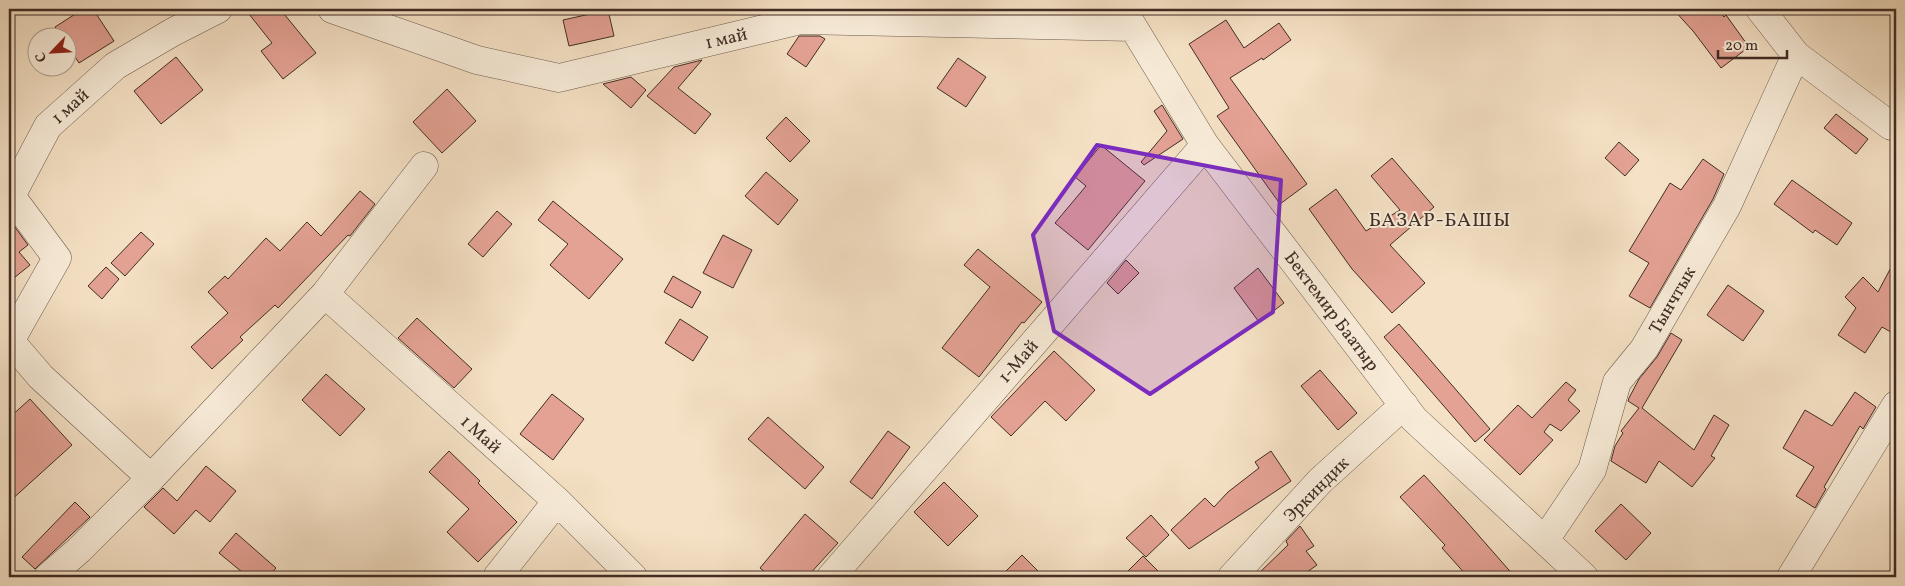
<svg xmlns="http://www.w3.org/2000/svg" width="1905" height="586" viewBox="0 0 1905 586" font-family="Vollkorn,serif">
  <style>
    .building { fill: #e4a294; stroke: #402d25 }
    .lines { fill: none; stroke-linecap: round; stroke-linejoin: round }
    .street-casing { stroke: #6d5a4d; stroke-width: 29 }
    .street { stroke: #f8ecd9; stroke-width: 28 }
    .marked { fill: #7b2cbf; fill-opacity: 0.2; stroke: #7b2cbf; stroke-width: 4; stroke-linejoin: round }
    .labels { text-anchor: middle; stroke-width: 4; stroke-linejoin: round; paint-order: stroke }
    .street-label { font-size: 18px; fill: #402d25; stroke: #f8ecd9 }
    .quarter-label { font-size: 20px; letter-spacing: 1px; fill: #402d25; stroke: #f8ecd9 }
  </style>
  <rect width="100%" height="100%" fill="#f5e1c5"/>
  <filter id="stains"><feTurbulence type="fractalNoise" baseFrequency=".004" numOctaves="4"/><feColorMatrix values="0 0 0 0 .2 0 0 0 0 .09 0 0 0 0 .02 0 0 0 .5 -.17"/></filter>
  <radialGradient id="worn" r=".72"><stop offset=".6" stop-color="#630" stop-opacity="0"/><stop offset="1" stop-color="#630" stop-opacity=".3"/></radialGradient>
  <!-- building -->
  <path class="building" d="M83 9H93L114 41 79 63 68 46V38H62L55 27Z
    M245 9H280L316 53 283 79 261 51 272 43Z
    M1673 9H1718L1724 17 1726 15 1749 47 1721 68 1693 31Z
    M608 10 614 36 569 46 563 20Z
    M1226 20 1244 48 1279 23 1291 40 1263 60 1262 58 1230 78 1307 184 1280 204 1217 116 1229 108 1189 44Z
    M799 36H820L825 39 806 67 787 54Z
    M176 57 203 90 161 124 134 91Z
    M958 58 986 77 966 107 937 88Z
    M702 60 678 88 711 114 695 134 647 96 674 67Z
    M631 77 646 90 631 108 603 84Z
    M447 89 476 121 442 153 413 122Z
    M1162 105 1183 139 1144 165 1141 162 1167 131 1154 111Z
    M1836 114 1868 139 1856 154 1824 128Z
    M786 117 810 141 790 162 766 138Z
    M1619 142 1639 160 1625 176 1605 158Z
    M1101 145 1145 181 1088 250 1055 223 1086 186 1075 177Z
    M1392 158 1434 207 1390 245 1425 283 1392 313 1352 269 1309 209 1336 189 1366 231 1400 210 1371 176Z
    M1703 159 1724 174 1713 199 1650 308 1629 296 1649 263 1629 251 1670 183 1681 190Z
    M766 172 798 200 778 225 745 196Z
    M1792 180 1852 223 1837 245 1815 230 1813 233 1774 204Z
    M360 191 375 204 350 236 348 235 278 308 275 305 240 337 243 340 212 369 191 347 228 313 208 292 225 276 228 279 266 238 280 251 307 222 321 236Z
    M553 201 623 259 589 299 550 265 568 244 538 220Z
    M497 211 512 224 483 257 468 244Z
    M9 219 28 245 19 252 30 265 9 282Z
    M141 232 154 244 125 276 111 263Z
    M723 235 752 250 733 288 703 273Z
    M978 249 1042 302 1024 323 1022 322 979 377 942 348 990 287 964 265Z
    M1896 258V335L1882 327 1865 353 1838 335 1856 308 1845 297 1863 277 1878 292Z
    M1126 260 1139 273 1118 294 1107 283Z
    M106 267 119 279 102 299 88 286Z
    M1258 268 1284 303 1259 322 1234 288Z
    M673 276 701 292 692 308 664 292Z
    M1728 285 1764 311 1743 341 1707 315Z
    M417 318 472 369 454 388 398 338Z
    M680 319 708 337 693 361 665 343Z
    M1399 324 1490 429 1475 442 1384 337Z
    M1671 333 1682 340 1642 408 1694 450 1714 415 1729 425 1711 456 1715 458 1692 487 1659 461 1646 483 1611 461 1615 446 1623 433 1621 431 1639 408 1628 401 1629 398 1639 379 1657 357Z
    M1054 351 1095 390 1066 421 1045 401 1011 436 991 417Z
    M1320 370 1357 413 1338 430 1301 386Z
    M326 374 365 409 340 436 302 400Z
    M1566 382 1576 390 1568 400 1580 411 1561 431 1550 424 1544 432 1553 440 1520 475 1484 440 1518 405 1532 418Z
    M1855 392 1876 407 1863 429 1860 426 1824 487 1826 489 1815 508 1796 496 1814 467 1783 448 1805 410 1832 426Z
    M552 394 584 419 553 460 520 434Z
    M30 399 72 445 9 502V418Z
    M768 417 824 467 805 489 748 439Z
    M888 431 910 447 872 499 850 482Z
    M449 451 480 481 478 483 517 522 478 562 447 532 469 509 429 472Z
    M1271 451 1291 481 1189 549 1171 530 1205 498 1214 507 1228 492 1259 468 1255 462Z
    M206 466 236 491 210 522 196 510 174 534 144 507 163 488 177 501Z
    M1424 475 1466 521 1515 577H1468L1442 548 1445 545 1400 497Z
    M944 482 978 516 948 546 914 512Z
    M75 502 90 517 35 569 22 557Z
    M1621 504 1651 533 1626 560 1595 531Z
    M805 514 838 543 807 577H771L760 568Z
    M1151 515 1169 535 1146 557 1126 538Z
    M1300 526 1314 546 1306 551 1317 565 1300 577H1255L1288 545 1286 541Z
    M236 533 276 568 268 577H248L219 553Z
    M1022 555 1044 577H1000Z
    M1143 556 1164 577H1122Z"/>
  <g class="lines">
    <!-- street casing -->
    <g class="street-casing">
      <path id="street" d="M332 9 477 60 559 78 801 20 1133 27
        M1760 9 1796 55 1891 126
        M1124 12 1205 145 1414 419 1584 577
        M325 294 557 501 633 577
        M151 478 41 377 10 341 57 258 11 196 48 126 115 66 173 32 218 9
        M1545 540 1592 470 1617 382 1644 349 1727 206 1796 55
        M48 577 79 550 151 478 325 294 424 166
        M497 577 557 501
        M831 577 1205 145
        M1232 577 1320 481 1404 405
        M1791 577 1896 405"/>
    </g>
    <!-- street -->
    <use href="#street" class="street"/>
  </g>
  <!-- marked area -->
  <path class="marked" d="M1097 145 1281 180 1273 312 1150 394 1054 331 1033 235Z"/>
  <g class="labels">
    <!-- street labels -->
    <g class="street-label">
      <text transform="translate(726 38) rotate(-13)" y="6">1 май</text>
      <text transform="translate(70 106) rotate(-42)" y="6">1 май</text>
      <text transform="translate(1672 300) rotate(-60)" y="6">Тынчтык</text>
      <text transform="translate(1332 311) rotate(53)" y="6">Бектемир Баатыр</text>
      <text transform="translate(1018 361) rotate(-49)" y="6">1-Май</text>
      <text transform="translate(481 434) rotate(42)" y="6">1 Май</text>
      <text transform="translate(1316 489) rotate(-45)" y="6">Эркиндик</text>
    </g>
    <!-- quarter labels -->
    <g class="quarter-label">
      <text x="1440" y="226">БАЗАР-БАШЫ</text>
    </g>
  </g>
  <!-- margin -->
  <rect width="1905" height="586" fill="none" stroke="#f5e1c5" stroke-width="30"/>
  <rect x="10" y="10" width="1885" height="566" fill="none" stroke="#402d25" stroke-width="2.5"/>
  <rect x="15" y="15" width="1875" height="556" fill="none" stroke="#402d25"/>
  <!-- north arrow -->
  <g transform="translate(52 52) rotate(245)"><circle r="24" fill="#f8ecd9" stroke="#aea091"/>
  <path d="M0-4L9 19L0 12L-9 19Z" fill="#8f2418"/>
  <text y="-8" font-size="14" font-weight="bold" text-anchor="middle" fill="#402d25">С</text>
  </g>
  <!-- scale -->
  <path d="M1718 50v8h69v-8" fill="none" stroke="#402d25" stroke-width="2.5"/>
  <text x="1725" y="50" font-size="15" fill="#402d25" stroke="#f8ecd9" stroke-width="4" paint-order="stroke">20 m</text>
  <rect width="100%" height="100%" filter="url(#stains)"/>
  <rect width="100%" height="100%" fill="url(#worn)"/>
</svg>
